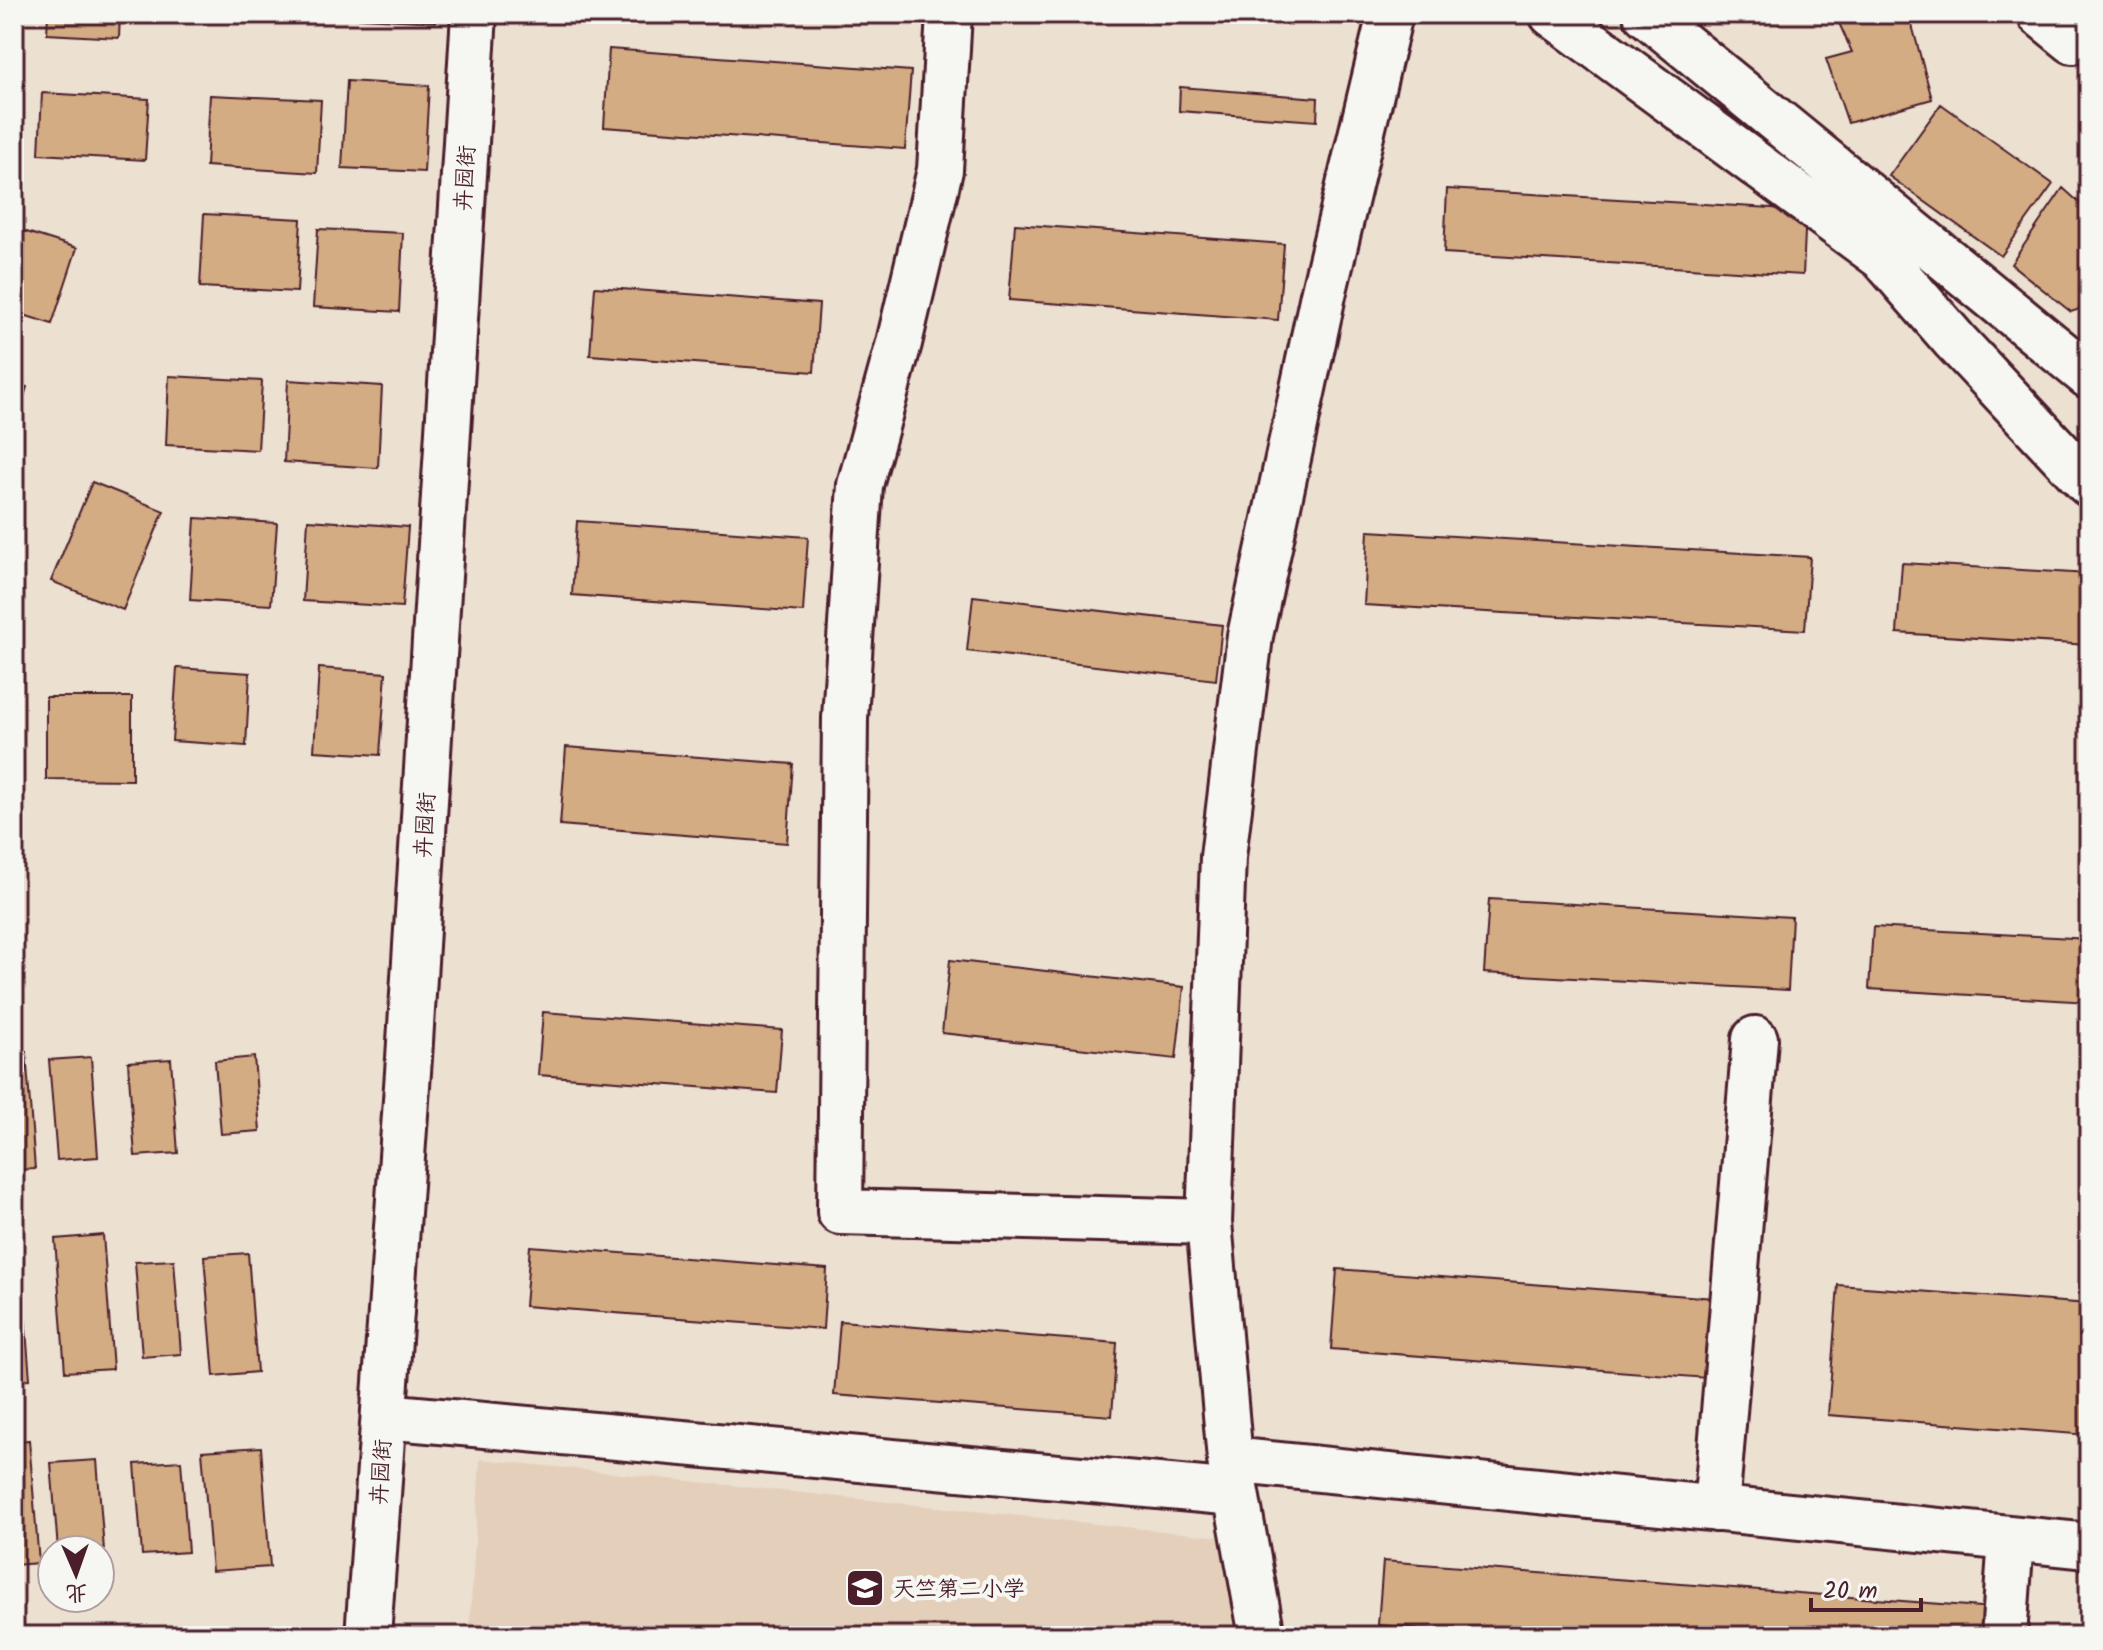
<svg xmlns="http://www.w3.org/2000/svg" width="2103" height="1650" viewBox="0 0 2103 1650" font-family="Kalam,'LXGW WenKai TC',sans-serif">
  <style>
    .built { fill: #e4d0ba }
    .building { fill: #d3ac84; stroke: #4a1f2b; stroke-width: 2 }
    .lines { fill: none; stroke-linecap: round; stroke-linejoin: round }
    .minor-casing { stroke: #4a1f2b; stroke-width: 50 }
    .minor { stroke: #f6f6f2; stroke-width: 44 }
    .labels { text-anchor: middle; stroke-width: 8; stroke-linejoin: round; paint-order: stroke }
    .street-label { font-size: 22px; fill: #4a1f2b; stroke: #f6f6f2 }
    .poi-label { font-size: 22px; fill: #4a1f2b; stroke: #f6f6f2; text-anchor: start }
  </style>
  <rect width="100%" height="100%" fill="#ece0d1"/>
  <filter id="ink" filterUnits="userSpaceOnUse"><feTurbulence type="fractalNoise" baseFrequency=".0125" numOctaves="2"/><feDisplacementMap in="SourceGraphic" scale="16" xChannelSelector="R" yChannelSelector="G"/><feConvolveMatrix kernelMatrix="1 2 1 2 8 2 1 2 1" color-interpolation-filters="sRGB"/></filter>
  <g filter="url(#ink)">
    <!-- built -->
    <path class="built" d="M480 1459 1249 1540 1269 1636H469Z"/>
    <!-- building -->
    <path class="building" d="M48 14H120L119 38 47 34Z
      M225 14H307V22L224 18Z
      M343 14H437L436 22 343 17Z
      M1835 14H1909L1932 99 1848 123 1826 59 1852 52Z
      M609 49 911 71 905 149 604 127Z
      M347 81 429 86 424 172 342 168Z
      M1180 87 1318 98 1317 121 1179 111Z
      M42 93 149 99 145 160 39 154Z
      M210 95 321 100 317 173 206 166Z
      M1941 104 2053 184 2001 256 1889 176Z
      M2063 188 2083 206 2089 205V306L2071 312 2011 264Z
      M1447 189 1806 210 1803 275 1444 253Z
      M204 214 301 219 297 292 200 287Z
      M1015 224 1284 244 1278 320 1009 300Z
      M14 228 77 248 52 324 14 312Z
      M318 229 403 233 399 312 313 307Z
      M595 287 819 304 814 372 590 355Z
      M169 376 262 381 258 450 166 445Z
      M288 380 382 386 378 468 284 462Z
      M14 382 27 387 14 426Z
      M92 482 164 511 123 610 51 581Z
      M195 518 277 523 271 605 190 600Z
      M308 520 408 527 402 607 303 601Z
      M577 521 808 537 803 612 572 595Z
      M1368 531 1810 557 1805 630 1364 605Z
      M1902 563 2089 574V645L1897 633Z
      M973 596 1222 625 1216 680 967 651Z
      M177 668 250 673 246 746 172 741Z
      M319 668 386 673 380 755 314 751Z
      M46 697H132V780L46 779Z
      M566 747 793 764 787 843 560 825Z
      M1489 899 1792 917 1788 990 1484 973Z
      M1873 927 2089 939V1002L1869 989Z
      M950 960 1184 987 1176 1059 942 1033Z
      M543 1012 782 1030 777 1093 538 1075Z
      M26 1052 35 1169 14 1170V1053Z
      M91 1057 98 1157 57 1160 49 1060Z
      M254 1057 260 1131 221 1134 215 1061Z
      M171 1059 178 1153 135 1156 128 1062Z
      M103 1235 113 1369 65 1372 55 1239Z
      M14 1243H19L30 1379 14 1380Z
      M530 1246 827 1269 823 1329 525 1306Z
      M248 1253 257 1372 214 1376 204 1256Z
      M174 1260 181 1354 142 1357 135 1262Z
      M1337 1269 1714 1298 1707 1378 1331 1349Z
      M1838 1285 2089 1304V1435L1828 1415Z
      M840 1321 1117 1343 1112 1416 834 1395Z
      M29 1440 39 1563 14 1565V1442Z
      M261 1447 270 1567 212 1571 202 1451Z
      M97 1460 105 1563 100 1564V1550H58L51 1463Z
      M181 1461 188 1552 142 1555 135 1464Z
      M1383 1561 1993 1608 1990 1636H1522L1378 1625Z"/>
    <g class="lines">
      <!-- minor casing -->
      <g class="minor-casing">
        <path id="minor" d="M949 14 940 170 899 343 860 485 845 718 840 1212 1209 1222
          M1552 14 1883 258 1955 341 2089 484
          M1646 14 2089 376
          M2040 14 2073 41 2089 22
          M384 1416 1236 1493
          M1230 1460 2089 1546
          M1716 1509 1755 1039
          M368 1636 409 1058 474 14
          M1262 1636 1230 1460 1209 1222 1223 857 1250 636 1323 295 1390 14
          M2004 1636 2011 1539"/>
      </g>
      <!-- minor -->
      <use href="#minor" class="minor"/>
    </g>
  </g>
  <!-- icons -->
  <defs>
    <g id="school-square" transform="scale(2)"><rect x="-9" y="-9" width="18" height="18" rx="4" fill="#4a1f2b" stroke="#f6f6f2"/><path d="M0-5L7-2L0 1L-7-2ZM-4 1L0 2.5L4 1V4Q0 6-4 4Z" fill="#fff"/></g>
  </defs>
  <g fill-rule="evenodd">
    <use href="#school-square" x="865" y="1588"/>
  </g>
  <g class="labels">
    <!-- street labels -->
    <g class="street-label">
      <text transform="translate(464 178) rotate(-86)" y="8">卉园街</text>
      <text transform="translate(424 825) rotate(-86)" y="8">卉园街</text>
      <text transform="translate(380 1472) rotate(-86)" y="8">卉园街</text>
    </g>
    <!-- poi labels -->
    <g class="poi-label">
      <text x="893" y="1596">天竺第二小学</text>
    </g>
  </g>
  <!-- margin -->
  <rect width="2103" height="1650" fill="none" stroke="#f6f6f2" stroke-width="48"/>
  <rect x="24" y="24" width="2055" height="1602" fill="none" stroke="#4a1f2b" stroke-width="3" filter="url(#ink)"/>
  <!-- north arrow -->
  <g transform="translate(76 1574) rotate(178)"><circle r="38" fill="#f6f6f2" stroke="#b1a0a2" stroke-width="2"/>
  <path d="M0-6L14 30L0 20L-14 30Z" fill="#4a1f2b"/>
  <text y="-12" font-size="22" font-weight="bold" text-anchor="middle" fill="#4a1f2b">北</text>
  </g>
  <!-- scale -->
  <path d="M1811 1598v12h110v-12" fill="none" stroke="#4a1f2b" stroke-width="4"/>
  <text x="1823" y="1598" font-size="24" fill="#4a1f2b" stroke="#f6f6f2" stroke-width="6" paint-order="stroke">20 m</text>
</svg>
